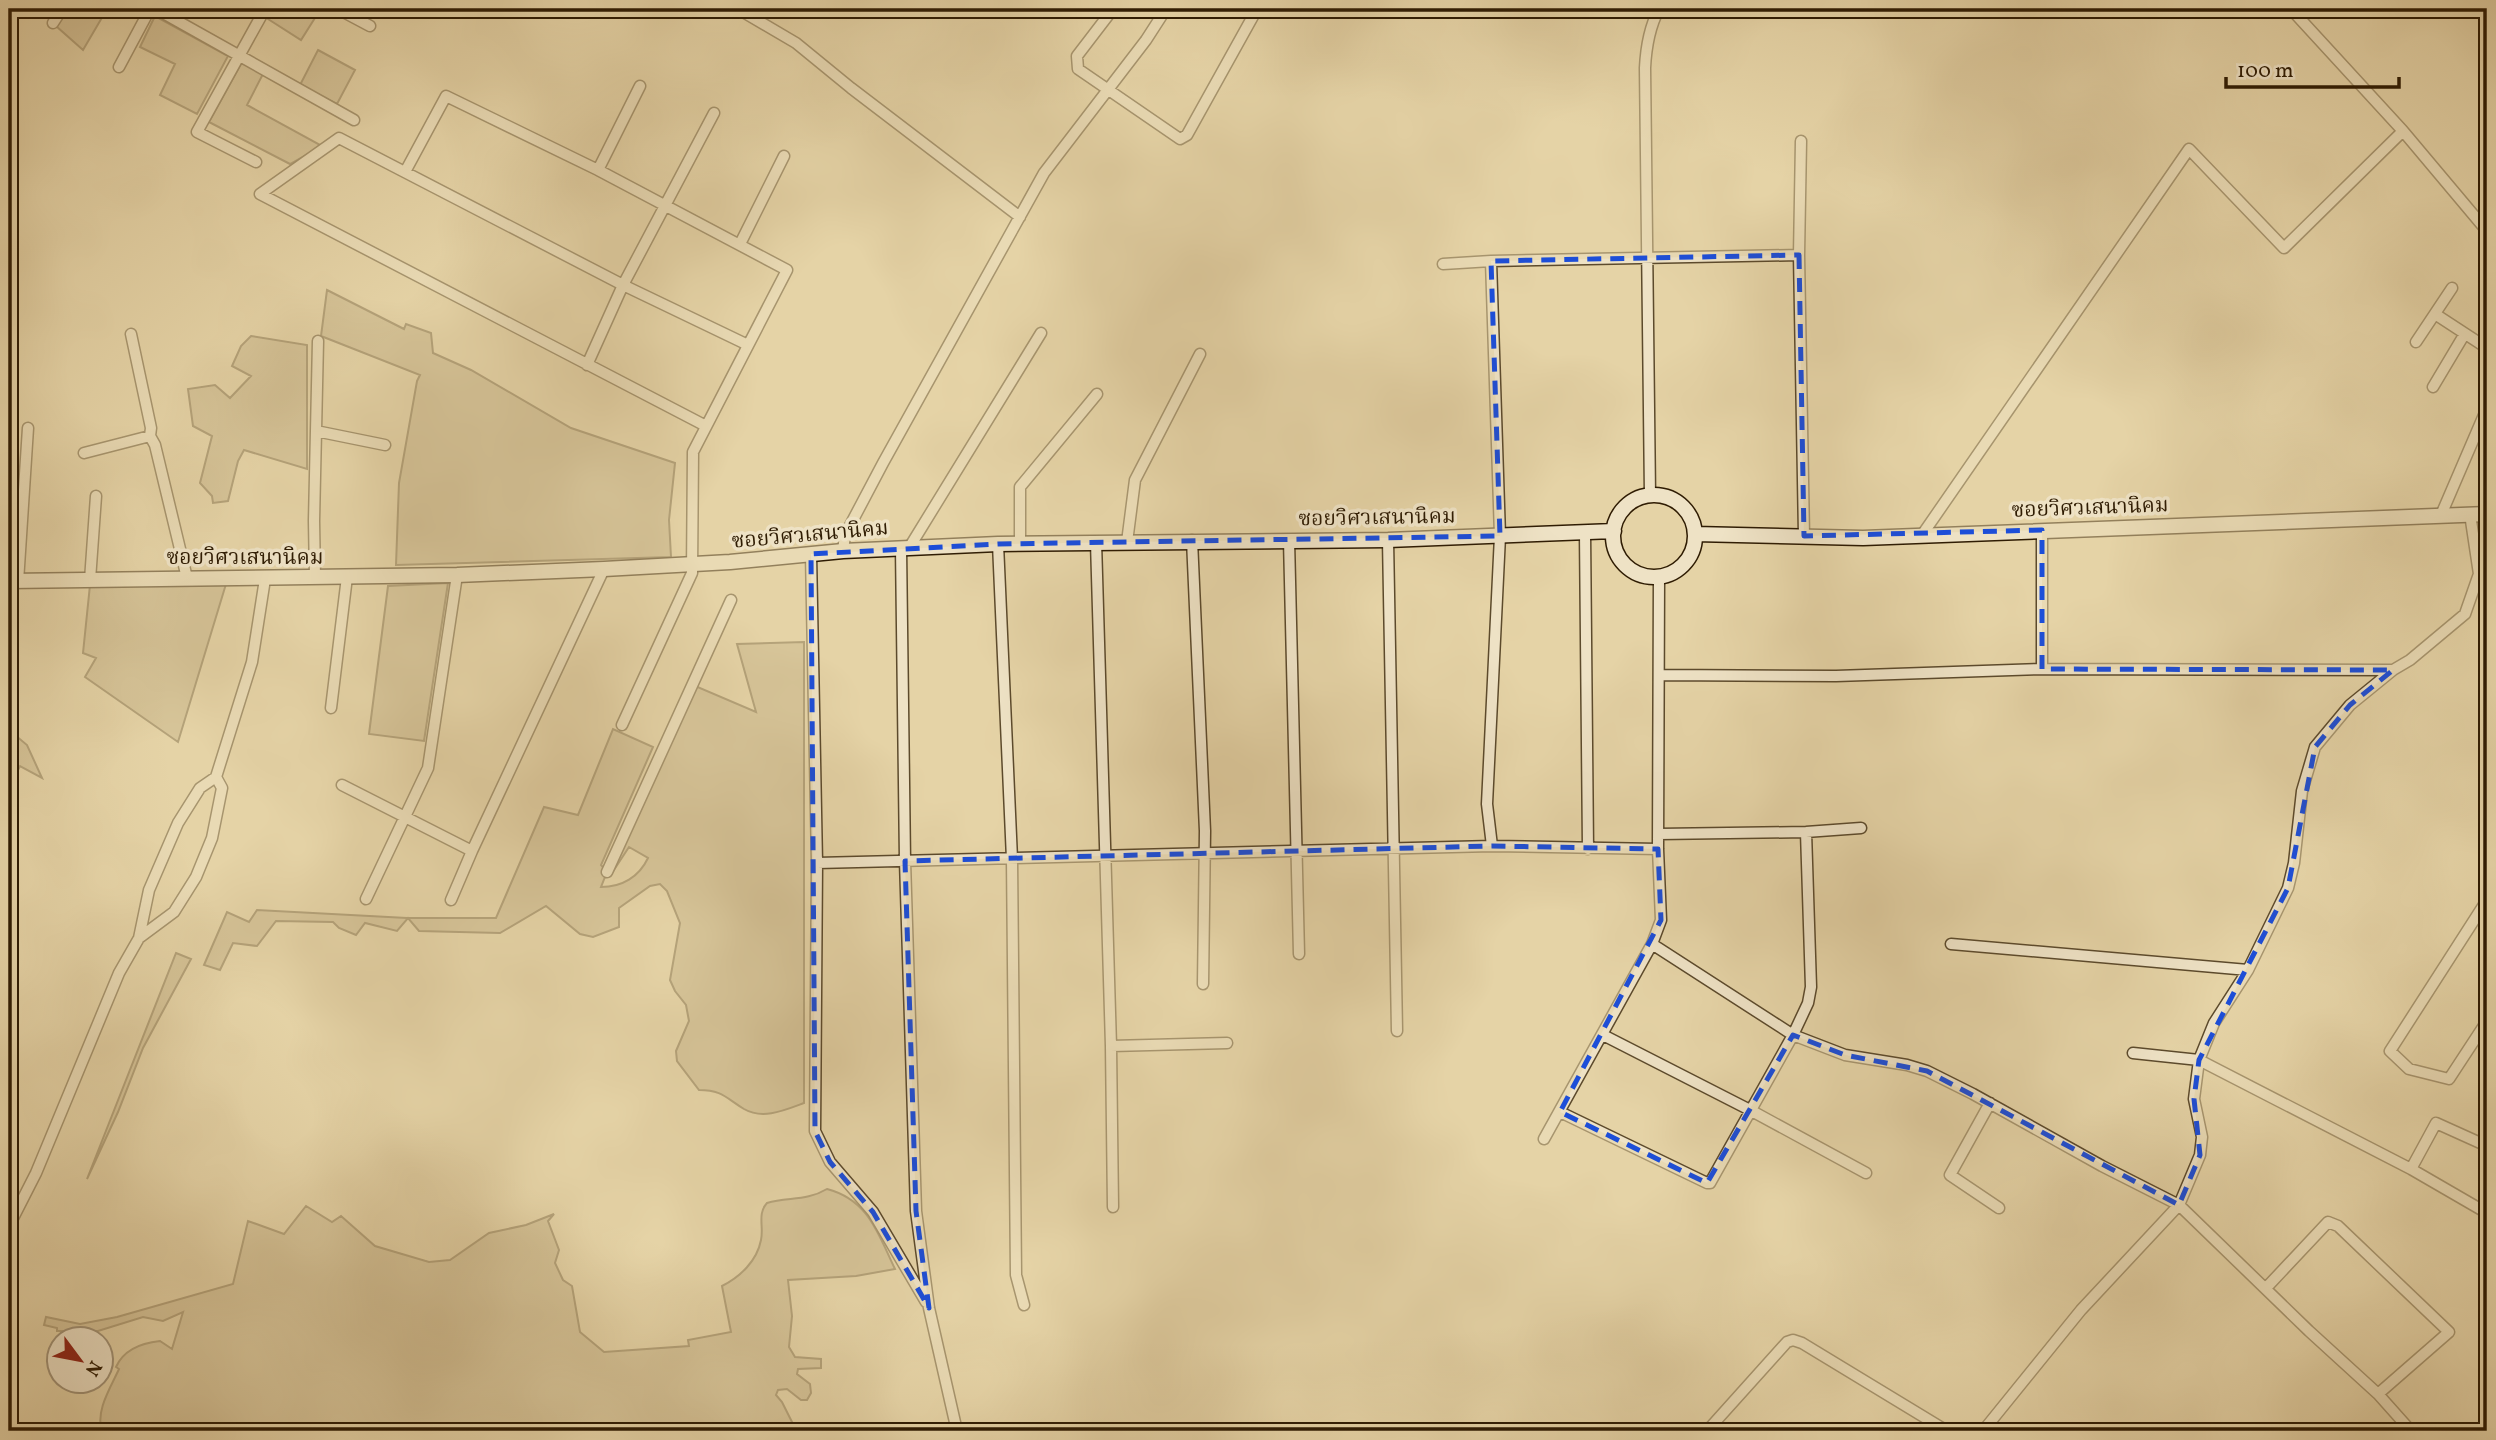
<svg xmlns="http://www.w3.org/2000/svg" width="2496" height="1440" viewBox="0 0 2496 1440" font-family="Vollkorn,'Noto Serif Thai',serif">
  <style>
    .green { fill: #c6b48a; stroke: #7a6846; stroke-width: 2; fill-rule: evenodd }
    .lines { fill: none; stroke-linecap: round; stroke-linejoin: round }
    .street-casing { stroke: #5c4a2c; stroke-width: 13 }
    .secondary-casing { stroke: #2f1c03; stroke-width: 17 }
    .street { stroke: #eee2c5; stroke-width: 10 }
    .secondary { stroke: #eee2c5; stroke-width: 14 }
    .marked { fill: none; stroke: #1d4ed8; stroke-width: 5; stroke-dasharray: 14 9; stroke-linejoin: round }
    .labels { text-anchor: middle; stroke-width: 7; stroke-linejoin: round; paint-order: stroke }
    .street-label { font-size: 21px; fill: #2f1c03; stroke: #eee2c5 }
  </style>
  <rect width="100%" height="100%" fill="#e5d3a6"/>
  <filter id="stains"><feTurbulence type="fractalNoise" baseFrequency=".00286" numOctaves="4"/><feColorMatrix values="0 0 0 0 .2 0 0 0 0 .09 0 0 0 0 .02 0 0 0 .5 -.17"/></filter>
  <radialGradient id="worn" r=".72"><stop offset=".6" stop-color="#630" stop-opacity="0"/><stop offset="1" stop-color="#630" stop-opacity=".3"/></radialGradient>
  <!-- green -->
  <path class="green" d="M67 9H107L83 50 56 26Z
    M274 9H318L320 10 301 40 268 19Z
    M155 16 228 56 197 114 160 95 175 64 140 47Z
    M318 50 355 70 337 104 300 85Z
    M242 62 263 74 247 105 322 146 290 164 209 122Z
    M327 290 404 329 406 324 431 333 433 353 471 370 571 428 675 463 669 520 671 557 396 565 399 483 417 381 420 375 321 336Z
    M251 336 307 345V469L244 450 238 461 228 501 213 503 212 496 200 483 212 436 193 426 188 389 215 385 230 398 251 376 232 366 241 346Z
    M448 583 424 741 369 734 388 586Z
    M226 584 178 742 85 677 96 658 83 653 90 585Z
    M804 642V1103C785 1110 763 1120 744 1109 726 1098 722 1090 699 1090L677 1061 676 1051 689 1021 686 1005 675 991 670 980 680 923 667 891 660 884 650 886 619 908V927L593 937 580 934 546 906 500 933 419 931 408 918 397 931 365 923 356 935 339 928 333 922 276 921 257 946 233 943 220 970 204 965 227 912 249 922 257 910 407 918H496L544 807 578 815 613 729 653 747 601 865 607 872 693 685 756 712 737 644ZM629 847 648 858C639 877 622 887 601 887L607 872 612 873Z
    M9 730 27 745 42 778 20 766 9 788Z
    M176 953 191 959 143 1048 118 1112 87 1179Z
    M827 1189C869 1200 878 1234 895 1269L856 1276 788 1280 792 1316 789 1347 795 1357 821 1359V1368L798 1369 797 1374 810 1384 811 1393 807 1400H801L787 1389 778 1390 776 1395 782 1402 795 1428 793 1431H102C95 1411 111 1387 119 1369L116 1367C124 1349 141 1343 160 1341L172 1349 183 1312 163 1321 143 1317 98 1331H57V1328L44 1325 46 1317 80 1324 117 1317 233 1284 248 1221 284 1234 306 1206 332 1222 341 1216 375 1246 429 1262 450 1260 489 1233 526 1225 554 1214 548 1221 559 1250 555 1263 563 1280 572 1286 580 1332 604 1352 689 1346 688 1340 731 1332 722 1286C740 1277 757 1261 761 1240 764 1227 757 1214 767 1203 789 1197 807 1201 827 1189Z"/>
  <g class="lines">
    <!-- street casing -->
    <g class="street-casing">
      <path id="street" d="M156 9 354 120
        M338 9 370 26
        M738 9 796 43 851 88 1020 217
        M1113 9 1077 56 1078 69 1180 139 1187 135 1257 9
        M2291 9 2403 131 2487 231
        M53 23 62 9
        M119 67 150 9
        M256 162 197 132 265 9
        M598 170 640 86
        M405 172 446 96 598 170 787 270 693 452 692 573 622 725
        M740 244 784 156
        M1799 255 1801 141
        M1491 261 1500 536 1487 804 1492 846
        M1443 264 1491 261 1799 255 1804 536
        M2435 314 2487 348
        M131 334 151 428 150 436 155 445 187 578
        M2416 342 2452 288
        M587 365 623 285 714 113
        M2433 387 2464 335
        M706 426 260 194 339 138 623 285 748 345
        M316 431 385 445
        M84 453 150 436
        M1650 495 1645 68C1646 47 1649 28 1659 9
        M2441 515 2487 408
        M1585 533 1588 849
        M1922 535 2189 149 2284 248 2403 131
        M1192 540 1205 831 1203 984
        M1289 540 1299 954
        M1388 540 1397 1031
        M1096 542 1111 1046 1113 1207
        M1127 542 1135 480 1200 354
        M998 544 1012 859 1016 1275 1024 1305
        M1020 544V487L1097 394
        M901 548 905 861 916 1211 929 1308 957 1431
        M909 548 1041 333
        M843 551 845 535 883 463 1044 173 1146 40 1166 9
        M811 554 817 863 815 1131 830 1162 873 1212 926 1302
        M315 578 314 521 318 341
        M90 580 96 496
        M18 582 28 428
        M2042 669V530
        M1661 675 1836 676 2042 669 2393 670
        M331 708 347 577
        M342 785 472 851 604 569
        M1659 834 1806 832 1861 828
        M817 863 1492 846 1658 849
        M607 872 731 600
        M366 899 428 768 457 575
        M451 900 472 851
        M2487 900 2390 1051 2409 1069 2449 1079 2487 1021
        M139 938 174 912 196 877 212 838 222 788 216 777
        M1652 944 1793 1035 1845 1055 1907 1065 1927 1071 1973 1094 2102 1166 2179 1205 2309 1331 2378 1394 2411 1431
        M1951 944 2248 970
        M1603 1035 1750 1110 1866 1173
        M1111 1046 1227 1043
        M2133 1053 2199 1060 2411 1169 2487 1213
        M1990 1103 1950 1175 1999 1208
        M1560 1112 1707 1183H1710L1793 1035 1808 1003 1811 987 1806 832
        M1544 1139 1652 944 1661 920 1658 849 1659 577
        M2411 1169 2436 1123 2487 1146
        M9 1226 36 1173 119 973 139 938 149 890 178 823 200 788 216 777 252 662 265 579
        M2266 1288 2328 1222 2338 1226 2449 1332 2378 1394
        M1707 1431 1787 1342 1793 1340 1802 1343 1947 1431
        M1983 1431 2081 1310 2179 1205 2200 1155 2202 1137 2194 1099 2199 1060 2214 1023 2248 970 2288 888 2294 863 2302 791 2315 747 2350 705 2393 670 2410 660 2465 614 2479 574 2470 514"/>
    </g>
    <!-- secondary casing -->
    <g class="secondary-casing">
      <path id="secondary" d="M1613 536a41 41 0 1 1 82 0a41 41 0 1 1-82 0Z
        M1695 534 1863 538 2487 514
        M9 581 457 575 604 569 730 562 843 551 998 544 1388 540 1614 531"/>
    </g>
    <!-- street -->
    <use href="#street" class="street"/>
    <!-- secondary -->
    <use href="#secondary" class="secondary"/>
  </g>
  <!-- marked area -->
  <path d="M0 0H2496V1440H0ZM1799 255 1804 536 2042 530V669L2393 670 2350 705 2315 747 2288 888 2199 1060 2194 1099 2200 1155 2179 1205 1927 1071 1845 1055 1793 1035 1707 1183 1560 1112 1661 920 1658 849 1492 846 905 861 916 1211 929 1308 873 1212 830 1162 815 1131 811 554 998 544 1500 536 1491 261Z" fill="#e5d3a6" fill-opacity=".55" fill-rule="evenodd"/>
  <path class="marked" d="M1799 255 1804 536 2042 530V669L2393 670 2350 705 2315 747 2288 888 2199 1060 2194 1099 2200 1155 2179 1205 1927 1071 1845 1055 1793 1035 1707 1183 1560 1112 1661 920 1658 849 1492 846 905 861 916 1211 929 1308 873 1212 830 1162 815 1131 811 554 998 544 1500 536 1491 261Z"/>
  <g class="labels">
    <!-- street labels -->
    <g class="street-label">
      <text transform="translate(2090 507) rotate(-2)" y="7">ซอยวิศวเสนานิคม</text>
      <text transform="translate(1377 517) rotate(-1)" y="7">ซอยวิศวเสนานิคม</text>
      <text transform="translate(810 534) rotate(-5)" y="7">ซอยวิศวเสนานิคม</text>
      <text x="245" y="564">ซอยวิศวเสนานิคม</text>
    </g>
  </g>
  <!-- margin -->
  <rect width="2496" height="1440" fill="none" stroke="#e5d3a6" stroke-width="35"/>
  <rect x="10" y="10" width="2475" height="1419" fill="none" stroke="#2f1c03" stroke-width="3.5"/>
  <rect x="18" y="18" width="2461" height="1405" fill="none" stroke="#2f1c03" stroke-width="2"/>
  <!-- north arrow -->
  <g transform="translate(80 1360) rotate(122)"><circle r="33" fill="#eee2c5" stroke="#a29377" stroke-width="2"/>
  <path d="M0-5L12 26L0 18L-12 26Z" fill="#8f2418"/>
  <text y="-10" font-size="19" font-weight="bold" text-anchor="middle" fill="#2f1c03">N</text>
  </g>
  <!-- scale -->
  <path d="M2226 77v10h173v-10" fill="none" stroke="#2f1c03" stroke-width="3.5"/>
  <text x="2237" y="77" font-size="21" fill="#2f1c03" stroke="#eee2c5" stroke-width="5" paint-order="stroke">100 m</text>
  <rect width="100%" height="100%" filter="url(#stains)"/>
  <rect width="100%" height="100%" fill="url(#worn)"/>
</svg>
